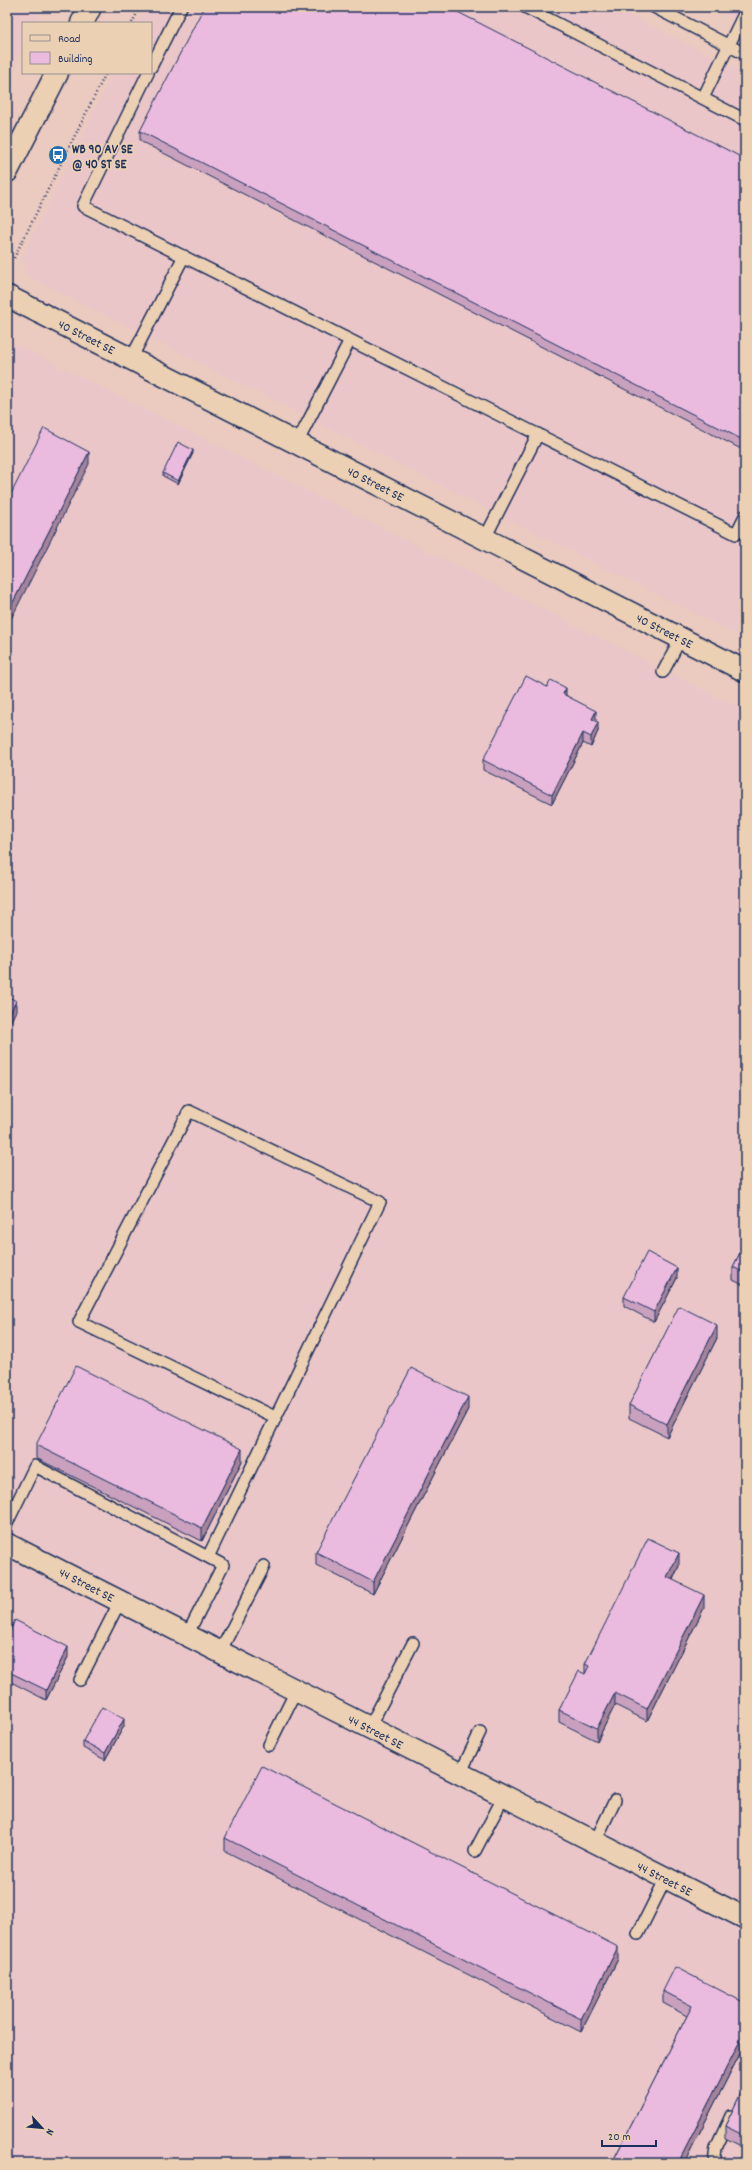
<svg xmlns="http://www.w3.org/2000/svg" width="752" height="2170" viewBox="0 0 752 2170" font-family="Dekko,sans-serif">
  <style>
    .built { fill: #ebc6c9 }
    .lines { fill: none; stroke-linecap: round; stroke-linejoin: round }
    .service-casing { stroke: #1b2f5e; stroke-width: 14 }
    .minor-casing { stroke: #1b2f5e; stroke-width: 24 }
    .tertiary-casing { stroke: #1b2f5e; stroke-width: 25 }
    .path { stroke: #1b2f5e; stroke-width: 2.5; stroke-dasharray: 1 3; stroke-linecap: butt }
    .service { stroke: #ecd0b3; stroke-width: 11 }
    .minor { stroke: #ecd0b3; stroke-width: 21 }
    .tertiary { stroke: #ecd0b3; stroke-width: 22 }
    .wall { fill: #c9a1bf; stroke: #1b2f5e }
    .shaded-wall { fill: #a4839b; stroke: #1b2f5e }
    .building { fill: #eabbde; stroke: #1b2f5e }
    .labels { text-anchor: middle; stroke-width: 3.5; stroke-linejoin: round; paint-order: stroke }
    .poi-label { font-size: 13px; font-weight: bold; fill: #1b2f5e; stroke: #ecd0b3; text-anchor: start }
    .street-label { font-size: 13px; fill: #1b2f5e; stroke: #ecd0b3 }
  </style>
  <rect width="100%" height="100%" fill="#ebcac0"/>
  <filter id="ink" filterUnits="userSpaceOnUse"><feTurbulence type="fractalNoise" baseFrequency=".025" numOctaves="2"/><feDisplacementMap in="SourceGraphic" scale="8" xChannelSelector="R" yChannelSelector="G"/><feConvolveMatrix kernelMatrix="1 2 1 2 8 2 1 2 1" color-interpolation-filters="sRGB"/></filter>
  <g filter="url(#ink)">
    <!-- built -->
    <path class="built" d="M7 7H43L35 23H23V46L7 78Z
      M145 7H614L745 73V639L28 276 22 256 113 73H151V23H137Z
      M709 7H745V25Z
      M7 340 745 711V2163H7Z"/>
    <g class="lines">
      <!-- service casing -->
      <g class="service-casing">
        <path id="service" d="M525 7 745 120
          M654 7 745 54
          M151 67 181 7
          M148 73 83 206 736 534 745 516
          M703 98 745 12
          M131 359 184 256
          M297 443 350 340
          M485 538 538 434
          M663 672 681 638
          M7 1523 35 1466 223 1565 187 1635
          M208 1557 380 1202 189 1111 79 1322 275 1417
          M220 1652 264 1566
          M80 1680 120 1601
          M369 1728 413 1643
          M269 1745 296 1691
          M460 1774 480 1732
          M595 1842 615 1800
          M475 1851 504 1796
          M638 1934 666 1878
          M714 2163 716 2148 731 2116"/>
      </g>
      <!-- minor casing -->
      <g class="minor-casing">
        <path id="minor" d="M7 296 745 671
          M7 1544 745 1918"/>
      </g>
      <!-- tertiary casing -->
      <g class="tertiary-casing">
        <path id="tertiary" d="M82 23 90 7
          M7 171 57 73"/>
      </g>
      <!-- path -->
      <path class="path" d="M132 23 140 7
        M14 258 106 73"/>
      <!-- service -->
      <use href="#service" class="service"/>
      <!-- minor -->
      <use href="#minor" class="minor"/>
      <!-- tertiary -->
      <use href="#tertiary" class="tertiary"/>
    </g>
    <!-- wall -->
    <path class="wall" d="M140 131 745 159V451L140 141Z
      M193 453 178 484 163 476V473Z
      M547 687 566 695 596 721 598 731 591 747 583 743 552 804 483 770V760Z
      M745 1243V1286L733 1280V1267Z
      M677 1278 654 1322 624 1306V1297Z
      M717 1338 667 1437 629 1418V1405Z
      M468 1409 373 1594 316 1565V1552Z
      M36 1445 242 1461 202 1541 36 1458Z
      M679 1566 673 1580 704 1608 647 1721 615 1705 597 1741 559 1722V1710L585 1674V1664Z
      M7 1637 68 1657 46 1700 7 1680Z
      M124 1726 105 1760 83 1748V1741Z
      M225 1838 618 1959 581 2032 225 1851Z
      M663 1991 745 2003V2044L684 2163H612L687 2016 663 2003Z
      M745 2085V2148L725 2138V2126Z"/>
    <!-- shaded-wall -->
    <path class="shaded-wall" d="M193 450V453L178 484V481Z
      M89 452V464L7 627V614Z
      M566 688V698L563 694Z
      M596 711V720L592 728V719Z
      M598 722V731L591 747V737Z
      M583 733V743L552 804V795Z
      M16 1001V1011L7 1029V1019Z
      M677 1268V1278L654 1322V1312Z
      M717 1325V1338L667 1437V1424Z
      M468 1397V1409L373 1594V1582Z
      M242 1449V1461L202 1541V1528Z
      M679 1553V1566L667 1590V1577Z
      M704 1595V1608L647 1721V1709Z
      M68 1647V1657L46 1700V1690Z
      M615 1693V1705L597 1741V1728Z
      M124 1719V1726L105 1760V1753Z
      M618 1947V1959L581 2032V2019Z
      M745 2031V2044L684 2163H678Z"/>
    <!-- building -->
    <path class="building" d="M204 7H448L745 159V441L140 131Z
      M44 428 89 452 7 614V502Z
      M178 442 193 450 178 481 163 473Z
      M526 676 547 687 551 680 566 688 563 694 596 711 592 719 598 722 591 737 583 733 552 795 483 760Z
      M7 996 16 1001 7 1019Z
      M745 1243V1273L733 1267Z
      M647 1252 677 1268 654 1312 624 1297Z
      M679 1306 717 1325 667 1424 629 1405Z
      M76 1366 242 1449 202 1528 36 1445Z
      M411 1368 468 1397 373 1582 316 1552Z
      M648 1538 679 1553 667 1577 704 1595 647 1709 615 1693 597 1728 559 1710 579 1671 585 1674 589 1666 585 1664Z
      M15 1620 68 1647 46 1690 7 1671V1637Z
      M102 1707 124 1719 105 1753 83 1741Z
      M262 1766 618 1947 581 2019 225 1838Z
      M675 1967 745 2003V2031L678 2163H612L692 2006 663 1991Z
      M745 2085V2136L725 2126Z"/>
  </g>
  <!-- icons -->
  <defs>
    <g id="bus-disc" transform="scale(1)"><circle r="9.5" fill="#1f6fb2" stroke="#ecd0b3"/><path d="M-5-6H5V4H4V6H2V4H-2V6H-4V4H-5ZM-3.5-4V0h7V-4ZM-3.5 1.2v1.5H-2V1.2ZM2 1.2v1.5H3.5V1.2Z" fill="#fff"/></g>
  </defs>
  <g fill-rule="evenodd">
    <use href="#bus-disc" x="58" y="155"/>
  </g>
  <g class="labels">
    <!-- poi labels -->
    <g class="poi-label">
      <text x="72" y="153">WB 90 AV SE<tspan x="72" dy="15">@ 40 ST SE</tspan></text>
    </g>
    <!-- street labels -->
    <g class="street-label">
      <text transform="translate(87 336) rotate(27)" y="5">40 Street SE</text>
      <text transform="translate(376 483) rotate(27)" y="5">40 Street SE</text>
      <text transform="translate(665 630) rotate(27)" y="5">40 Street SE</text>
      <text transform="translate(87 1584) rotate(27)" y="5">44 Street SE</text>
      <text transform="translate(376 1731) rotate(27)" y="5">44 Street SE</text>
      <text transform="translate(665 1878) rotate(27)" y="5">44 Street SE</text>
    </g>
  </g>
  <!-- margin -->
  <rect width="752" height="2170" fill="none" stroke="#ecd0b3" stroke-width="24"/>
  <rect x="12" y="12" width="728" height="2146" fill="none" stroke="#1b2f5e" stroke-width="1.5" filter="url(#ink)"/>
  <!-- legend -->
  <rect x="22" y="22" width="130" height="52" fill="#ecd0b3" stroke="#989091"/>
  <rect x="30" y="35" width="20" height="6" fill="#ecd0b3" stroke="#989091"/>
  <text x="58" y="42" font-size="12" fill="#1b2f5e">Road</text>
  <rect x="30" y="52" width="20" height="12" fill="#eabbde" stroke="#989091"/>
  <text x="58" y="62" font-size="12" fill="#1b2f5e">Building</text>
  <!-- north arrow -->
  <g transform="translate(42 2128) rotate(117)" stroke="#ecd0b3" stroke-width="3" paint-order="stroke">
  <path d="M0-3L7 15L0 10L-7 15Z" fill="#1b2f5e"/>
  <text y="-6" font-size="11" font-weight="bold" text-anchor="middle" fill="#1b2f5e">N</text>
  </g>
  <!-- scale -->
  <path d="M602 2140v6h54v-6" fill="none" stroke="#1b2f5e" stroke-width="2"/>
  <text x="608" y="2140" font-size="12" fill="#1b2f5e" stroke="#ecd0b3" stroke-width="3" paint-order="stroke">20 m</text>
</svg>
